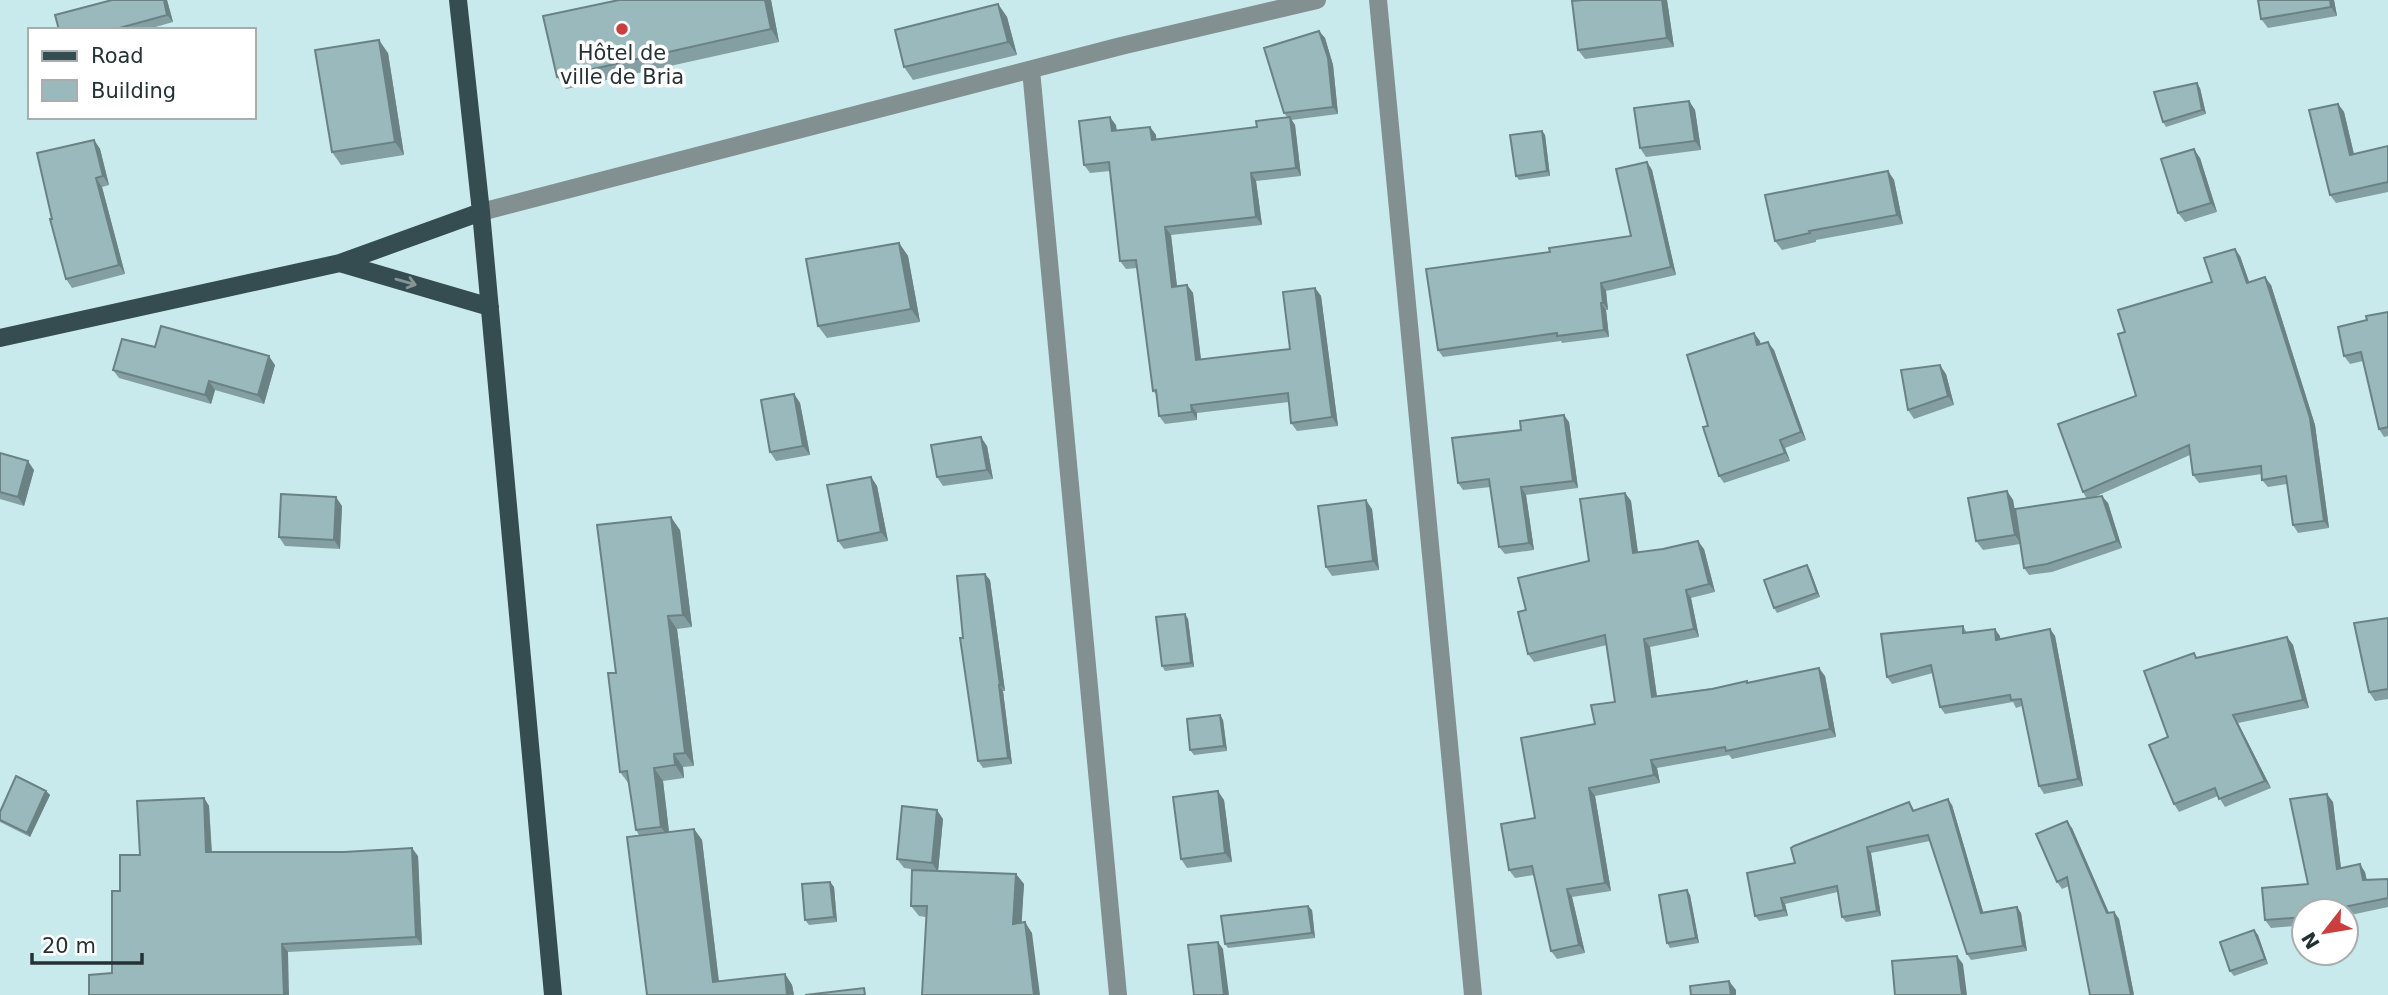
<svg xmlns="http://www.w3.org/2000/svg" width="2388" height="995" viewBox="0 0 2388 995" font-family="'DejaVu Sans',sans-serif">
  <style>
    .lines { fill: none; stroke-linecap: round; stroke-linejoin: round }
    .minor { stroke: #839091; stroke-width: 18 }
    .major { stroke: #354d50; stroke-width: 18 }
    .wall { fill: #849fa2 }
    .shaded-wall { fill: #6b8284 }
    .building { fill: #99b9bc; stroke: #6b8284; stroke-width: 2 }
    .oneway { stroke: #869496 }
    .poi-dot { fill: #cc3d3d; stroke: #fff; stroke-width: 2.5 }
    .labels { text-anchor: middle; stroke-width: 7; stroke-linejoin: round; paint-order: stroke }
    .poi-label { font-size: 21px; fill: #253233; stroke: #fff }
  </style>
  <rect width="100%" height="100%" fill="#c9eaed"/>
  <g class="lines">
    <!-- minor -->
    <path class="minor" d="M1378 0 1473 995
      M1031 70 1118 995
      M481 212 1121 46 1317 0"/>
    <!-- major -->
    <path class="major" d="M458 0 481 212 553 995
      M340 263 490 307
      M0 338 340 263 481 212"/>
  </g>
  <!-- wall -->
  <path class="wall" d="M112 0H167L173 22 145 30H59Z
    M619 0H771L779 42 566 89 557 77Z
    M1667 0 1674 47 1585 59 1578 50Z
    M2258 0H2334L2337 16 2268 28 2261 19Z
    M998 4 1007 17 1017 55 913 80 904 67Z
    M1319 31 1325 38 1333 65 1338 114 1291 120 1295 125 1301 176 1256 181 1262 225 1171 235 1177 286 1187 285 1193 293 1201 360 1290 349 1315 288 1321 296 1338 426 1297 431 1291 423 1289 402 1197 413V420L1165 424 1159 416 1157 395 1153 391 1137 268 1126 269 1120 261 1110 171 1090 173 1084 165 1116 125V131L1150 127 1156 135V139L1257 127 1287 117 1284 113Z
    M388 53 404 155 341 165 332 152Z
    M2200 88 2206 114 2166 127 2163 122Z
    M1689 101 1695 110 1701 150 1646 157 1640 148Z
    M2338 104 2344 112 2354 154 2388 146V192L2336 203 2330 195Z
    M1542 131 1545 135 1550 176 1519 180 1516 176Z
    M94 140 100 149 109 185 102 187 125 274 72 288 66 279 52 219Z
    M2200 158 2217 212 2185 222 2178 213Z
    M1647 162 1652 170 1676 275 1606 291 1608 310H1606L1609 337 1562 343 1561 341 1443 357 1438 350 1550 252 1631 236Z
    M1888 171 1894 180 1903 224 1816 240V242L1782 250 1775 241Z
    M899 243 908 256 920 322 827 338 818 326Z
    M2240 256 2249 282 2271 285 2315 425 2329 528 2298 533 2293 525 2287 484 2268 487 2262 480V474L2199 483 2193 475 2190 455 2092 498 2108 503 2122 548 2052 572 2029 575 2024 568 2020 544 1983 550 1976 541 2007 491 2013 500 2018 528 2087 499 2083 492 2136 396 2125 332 2212 282Z
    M2388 312V436L2384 437 2379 429 2363 361 2350 364 2344 356 2367 320Z
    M1760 341V344L1774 350 1806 440 1785 448 1790 461 1724 483 1719 476 1708 426Z
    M155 347 275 365 264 404 215 390 211 404 119 378 113 370Z
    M1946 374 1954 405 1914 419 1908 410Z
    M794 394 800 403 810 455 776 461 770 452Z
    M1569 422 1578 488 1526 495 1534 550 1505 554 1499 547 1491 487 1463 490 1458 483 1521 430Z
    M987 446 993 479 943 486 937 477Z
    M0 453 34 470 24 506 0 499Z
    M871 477 877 486 888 541 844 549 838 541Z
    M1625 493 1631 501 1638 552 1704 549 1715 592 1691 598 1699 637 1650 647 1657 696 1748 683 1825 676 1836 737 1732 759 1729 755 1657 768 1660 783 1595 796 1611 891 1572 897 1585 953 1557 959 1551 951 1534 875 1515 878 1509 870 1535 818 1595 724 1615 702 1607 645 1534 662 1528 654 1526 610 1589 561Z
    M342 506 340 549 285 546 279 537Z
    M1372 509 1379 570 1332 576 1326 567Z
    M680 530 692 627 677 629 694 766 683 767 684 778 663 781 669 832 694 829 702 840 719 981 785 974 792 985 794 995H647L639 835 636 830 629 784 620 772 616 673Z
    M1807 565 1810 570 1820 597 1777 613 1774 608Z
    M990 580 1005 691H1003L1012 764 983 768 978 761Z
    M2388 618V699L2375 701 2369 692Z
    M1188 619 1194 667 1165 671 1162 666Z
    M1963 626 1967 633 2000 636V639L2050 629 2055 636 2083 786 2044 794 2039 786 2022 706 2016 708 2013 702 1945 714 1940 707 1933 673 1892 684 1887 677Z
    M2287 637 2293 645 2309 708 2238 723 2271 788 2225 807 2218 796 2179 812 2174 804 2168 737 2197 658Z
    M1220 715 1223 720 1227 751 1194 755 1190 750Z
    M46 791 50 795 30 837 0 822V812Z
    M204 798 209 806 212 852 418 856 422 945 288 952 112 973 120 891 140 855Z
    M1224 800 1232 862 1187 868 1181 859Z
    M1909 802 1914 810 1952 805 1983 912 2017 907 2021 913 2027 951 1971 960 1967 954 1930 841 1871 853 1881 916 1846 922 1842 917 1838 892 1785 904 1788 916 1759 921 1755 916 1795 863Z
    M2333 802 2341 868 2365 872 2367 880 2388 879V907L2346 916V911H2304V925L2271 928 2265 920 2308 884Z
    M943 819 938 871 1016 874 1024 884 1021 923 1032 933 919 916 911 906 925 871 904 868 897 859Z
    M2072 828 2109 913 2114 912 2119 919 2134 995H2090L2069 886 2062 889 2057 882Z
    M830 882 834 887 837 922 809 925 805 920Z
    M1687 890 1690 895 1699 943 1670 948 1667 943Z
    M1312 910 1315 938 1228 948 1225 944Z
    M2254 930 2258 935 2268 964 2234 976 2230 971Z"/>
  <!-- shaded-wall -->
  <path class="shaded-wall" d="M164 0H167L173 22 167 15Z
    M765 0H771L779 42 771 29Z
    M1662 0H1667L1674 47 1667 38Z
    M2330 0H2334L2337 16 2331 7Z
    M998 4 1007 17 1017 55 1008 42Z
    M1319 31 1325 38 1333 65 1338 114 1333 107Z
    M379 40 388 53 404 155 395 142Z
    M2197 83 2200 88 2206 114 2202 110Z
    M1689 101 1695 110 1701 150 1695 141Z
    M2338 104 2344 112 2356 163 2350 155Z
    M1110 117 1116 125 1118 139 1112 131Z
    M1290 117 1295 125 1301 176 1296 168Z
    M1150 127 1156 135 1157 148 1152 140Z
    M1542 131 1545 135 1550 176 1547 171Z
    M94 140 100 149 109 185 103 176Z
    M2194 149 2200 158 2217 212 2211 203Z
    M1647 162 1652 170 1676 275 1671 267Z
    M1888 171 1894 180 1903 224 1897 215Z
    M1251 173 1256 181 1262 225 1256 217Z
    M96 178 102 187 125 274 119 265Z
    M1165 227 1171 235 1178 295 1172 287Z
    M899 243 908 256 920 322 911 309Z
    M2235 249 2240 256 2252 290 2247 283Z
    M2265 277 2271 285 2315 425 2329 528 2324 521Z
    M1601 283 1606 291 1608 310 1603 303Z
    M1187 285 1193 293 1202 368 1196 360Z
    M1315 288 1321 296 1338 426 1332 417Z
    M1601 303 1606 310 1609 337 1604 330Z
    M1754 333 1760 341 1762 352 1757 345Z
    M1768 342 1774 350 1806 440 1801 432Z
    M269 356 275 365 264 404 258 395Z
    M1940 365 1946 374 1954 405 1948 396Z
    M209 381 215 390 211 404 205 395Z
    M794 394 800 403 810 455 803 446Z
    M1191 405 1197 413V420L1192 412Z
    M1564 415 1569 422 1578 488 1573 481Z
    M981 437 987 446 993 479 987 470Z
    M1780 440 1785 448 1790 461 1785 453Z
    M28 461 34 470 24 506 18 497Z
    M871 477 877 486 888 541 881 532Z
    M1521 487 1526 495 1534 550 1529 543Z
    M2007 491 2013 500 2021 544 2015 535Z
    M1625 493 1631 501 1639 561 1633 553Z
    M2102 496 2108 503 2122 548 2117 541Z
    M336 497 342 506 340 549 334 540Z
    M1366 500 1372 509 1379 570 1373 561Z
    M671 517 680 530 692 627 683 615Z
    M1698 541 1704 549 1715 592 1709 584Z
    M1807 565 1810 570 1820 597 1817 593Z
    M985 574 990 580 1005 691 1000 685Z
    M1686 590 1691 598 1699 637 1694 629Z
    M1185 614 1188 619 1194 667 1191 663Z
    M668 616 677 629 694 766 685 753Z
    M1995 629 2000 636 2001 647 1996 640Z
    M2050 629 2055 636 2083 786 2078 779Z
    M2287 637 2293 645 2309 708 2303 700Z
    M1644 639 1650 647 1658 705 1652 697Z
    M1819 668 1825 676 1836 737 1830 729Z
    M999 685 1003 691 1012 764 1008 758Z
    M1220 715 1223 720 1227 751 1224 746Z
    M2233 715 2238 723 2271 788 2265 781Z
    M674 754 683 767 684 778 675 765Z
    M1651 760 1657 768 1660 783 1654 775Z
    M654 768 663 781 670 840 661 827Z
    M1589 788 1595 796 1611 891 1605 883Z
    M46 791 50 795 30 837 27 833Z
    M1218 791 1224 800 1232 862 1225 853Z
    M2327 794 2333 802 2342 877 2337 869Z
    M204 798 209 806 212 860 206 852Z
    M1948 799 1952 805 1985 918 1981 913Z
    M937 810 943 819 938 872 932 863Z
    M2067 821 2072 828 2112 920 2107 913Z
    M694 829 702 840 720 992 713 982Z
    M1867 847 1871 853 1881 916 1877 911Z
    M412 848 418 856 422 945 416 937Z
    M2360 864 2365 872 2368 888 2363 880Z
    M1016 874 1024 884 1021 934 1013 924Z
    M830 882 834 887 837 922 834 917Z
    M1567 889 1572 897 1585 953 1579 945Z
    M1687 890 1690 895 1699 943 1696 938Z
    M1781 898 1785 904 1788 916 1784 910Z
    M1308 906 1312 910 1315 938 1312 933Z
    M2017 907 2021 913 2027 951 2023 946Z
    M2114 912 2119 919 2134 995H2131Z
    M1025 922 1032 933 1040 995H1034Z
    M2254 930 2258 935 2268 964 2265 959Z
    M1218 942 1223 949 1229 995H1224Z
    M282 944 288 952 289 995H284Z
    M1957 956 1963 964 1967 995H1962Z
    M785 974 792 985 794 995H787Z
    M1729 981 1736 990V995H1731Z"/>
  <!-- building -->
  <path class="building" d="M112 0H164L167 15 112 30H59L55 15Z
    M619 0H765L771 29 557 77 543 16Z
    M1582 0H1662L1667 38 1578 50 1572 1Z
    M2258 0H2330L2331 7 2261 19Z
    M998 4 1008 42 904 67 895 30Z
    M1319 31 1328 58 1333 107 1284 113 1264 48Z
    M379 40 395 142 332 152 315 50Z
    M2197 83 2202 110 2163 122 2154 92Z
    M1689 101 1695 141 1640 148 1634 108Z
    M2338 104 2350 155 2388 146V182L2330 195 2309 110Z
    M1110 117 1112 131 1150 127 1152 140 1257 127 1256 121 1290 117 1296 168 1251 173 1256 217 1165 227 1172 287 1187 285 1196 360 1290 349 1283 292 1315 288 1332 417 1291 423 1288 393 1191 405 1192 412 1159 416 1156 390 1153 391 1136 260 1120 261 1109 162 1084 165 1079 121Z
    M1542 131 1547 171 1516 176 1510 135Z
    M94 140 103 176 96 178 119 265 66 279 50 219H52L37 153Z
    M2194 149 2211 203 2178 213 2161 159Z
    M1647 162 1671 267 1601 283 1603 303H1601L1604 330 1557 336V333L1438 350 1426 269 1550 252 1549 248 1631 236 1616 169Z
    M1888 171 1897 215 1809 231 1810 233 1775 241 1765 195Z
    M899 243 911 309 818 326 806 259Z
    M2235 249 2247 283 2265 277 2310 418 2324 521 2293 525 2286 476 2262 480 2261 466 2193 475 2189 445 2083 492 2058 424 2136 396 2118 334 2125 332 2118 310 2212 282 2204 258Z
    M2388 312V427L2379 429 2361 352 2344 356 2338 327 2367 320 2366 316Z
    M161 326 269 356 258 395 209 381 205 395 113 370 122 339 155 347Z
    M1754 333 1757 345 1768 342 1801 432 1780 440 1785 453 1719 476 1703 427 1708 426 1687 355Z
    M1940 365 1948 396 1908 410 1901 370Z
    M794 394 803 446 770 452 761 400Z
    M1564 415 1573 481 1521 487 1529 543 1499 547 1489 479 1458 483 1452 438 1521 430 1520 421Z
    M981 437 987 470 937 477 931 445Z
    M0 453 28 461 18 497 0 492Z
    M871 477 881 532 838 541 827 485Z
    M2007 491 2015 535 1976 541 1968 498Z
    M1625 493 1633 553 1663 549 1698 541 1709 584 1686 590 1694 629 1644 639 1652 697 1712 689 1747 681V683L1819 668 1830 729 1726 751 1725 747 1651 760 1654 775 1589 788 1605 883 1567 889 1579 945 1551 951 1532 866 1509 870 1501 824 1535 818 1521 738 1595 724 1591 705 1615 702 1605 635 1528 654 1518 612 1526 610 1518 578 1589 561 1580 499Z
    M281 494 336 497 334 540 279 537Z
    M2102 496 2117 541 2047 564 2024 568 2015 509Z
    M1366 500 1373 561 1326 567 1318 506Z
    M671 517 683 615 668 616 685 753 674 754 675 765 654 768 661 827 636 830 627 771 620 772 608 673H616L597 525Z
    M1807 565 1817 593 1774 608 1764 580Z
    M985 574 1000 685H999L1008 758 978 761 960 638H963L957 576Z
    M1185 614 1191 663 1162 666 1156 617Z
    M2388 618V689L2369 692 2354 623Z
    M1963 626V633L1995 629 1996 640 2050 629 2078 779 2039 786 2021 699 2011 700 2010 695 1940 707 1931 665 1887 677 1881 634Z
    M2287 637 2303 700 2233 715 2265 781 2219 799 2215 788 2174 804 2149 745 2168 737 2144 671 2194 653 2196 658Z
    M1220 715 1224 746 1190 750 1187 719Z
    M16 776 46 791 27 833 0 820V812Z
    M1218 791 1225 853 1181 859 1173 797Z
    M2327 794 2337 869 2360 864 2363 880 2388 879V898L2324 911H2304V917L2265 920 2262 888 2308 884 2290 799Z
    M204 798 206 852H344L412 848 416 937 282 944 284 995H89V975L112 973V891H120V855H140L137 801Z
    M1948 799 1981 913 2017 907 2023 946 1967 954 1928 835 1867 847 1877 911 1842 917 1837 886 1781 898 1784 910 1755 916 1747 873 1795 863 1791 848 1794 846 1909 802 1913 811Z
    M902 806 937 810 932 863 897 859Z
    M2067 821 2107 913 2114 912 2131 995H2090L2067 877 2057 882 2036 834Z
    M694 829 713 982 785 974 787 995H647L627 837Z
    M912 870 1016 874 1013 924 1025 922 1034 995H922L927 906H911Z
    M830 882 834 917 805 920 802 884Z
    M1687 890 1696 938 1667 943 1659 895Z
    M1308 906 1312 933 1225 944 1221 916Z
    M2254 930 2265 959 2230 971 2220 942Z
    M1218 942 1224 995H1194L1188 945Z
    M1957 956 1962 995H1895L1892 961Z
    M1729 981 1731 995H1691L1690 986Z
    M864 988 865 995H805Z"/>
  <!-- one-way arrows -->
  <defs><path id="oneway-shaft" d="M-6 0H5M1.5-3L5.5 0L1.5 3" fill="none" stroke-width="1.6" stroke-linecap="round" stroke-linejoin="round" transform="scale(1.75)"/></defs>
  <use class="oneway" href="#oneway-shaft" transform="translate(406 282) rotate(16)"/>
  <!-- markers -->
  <circle class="poi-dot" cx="622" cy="29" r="7"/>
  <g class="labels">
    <!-- poi labels -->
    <g class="poi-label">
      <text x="622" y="60">Hôtel de<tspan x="622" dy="24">ville de Bria</tspan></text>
    </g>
  </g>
  <!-- legend -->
  <rect x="28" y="28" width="228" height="91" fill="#ffffff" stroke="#a8adad" stroke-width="2"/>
  <rect x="42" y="51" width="35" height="10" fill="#354d50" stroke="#a8adad" stroke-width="2"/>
  <text x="91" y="63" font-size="21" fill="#253233">Road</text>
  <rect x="42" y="80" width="35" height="21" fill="#99b9bc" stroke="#a8adad" stroke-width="2"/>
  <text x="91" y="98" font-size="21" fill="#253233">Building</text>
  <!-- north arrow -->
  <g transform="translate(2325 932) rotate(239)"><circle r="33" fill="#ffffff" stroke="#a8adad" stroke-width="2"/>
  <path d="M0-5L12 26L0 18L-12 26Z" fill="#cc3d3d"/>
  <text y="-10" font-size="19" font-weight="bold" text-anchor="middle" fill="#253233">N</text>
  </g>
  <!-- scale -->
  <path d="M32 953v10h110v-10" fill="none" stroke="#253233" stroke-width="3.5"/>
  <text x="42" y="953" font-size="21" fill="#253233" stroke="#ffffff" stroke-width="5" paint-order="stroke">20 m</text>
</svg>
